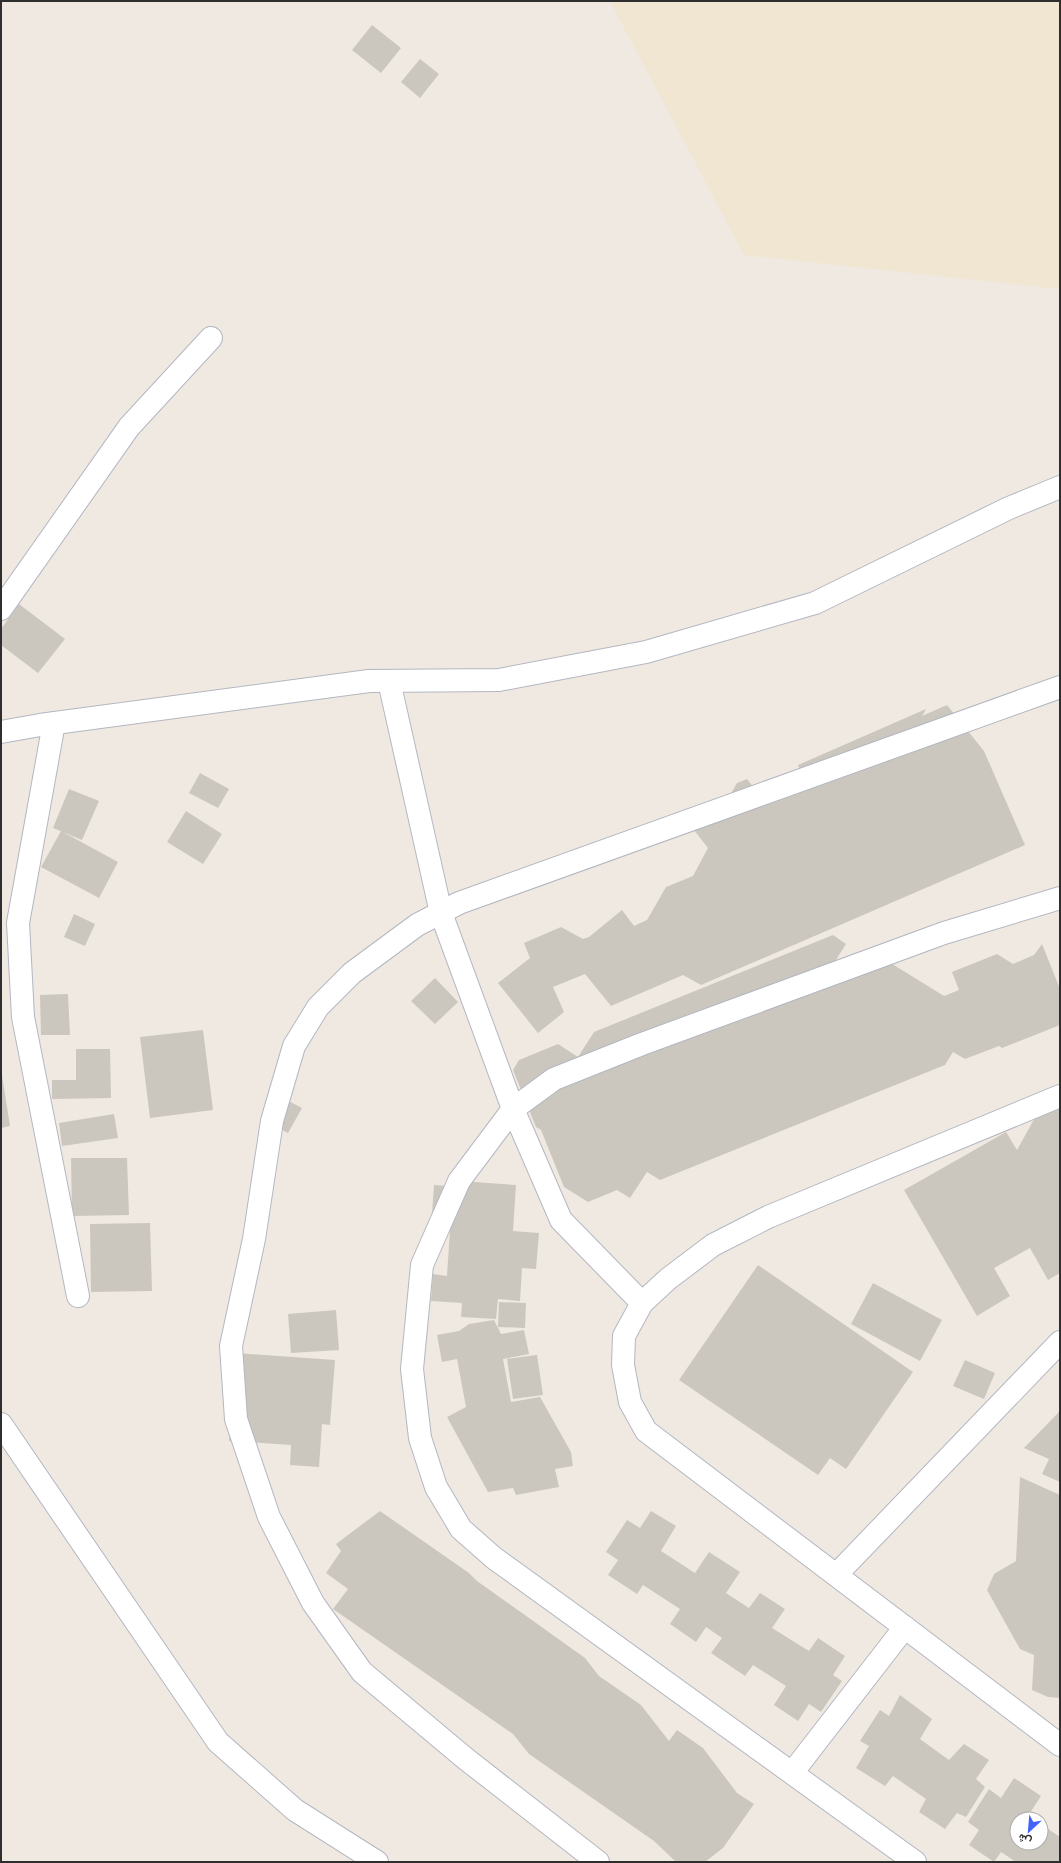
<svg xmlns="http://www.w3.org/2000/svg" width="1061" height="1863" viewBox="0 0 1061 1863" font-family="'PT Sans',Vazirmatn,sans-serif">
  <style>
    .education { fill: #f0e6d1 }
    .building { fill: #cbc7bf }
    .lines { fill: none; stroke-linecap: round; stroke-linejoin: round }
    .street-casing { stroke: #b4b7c1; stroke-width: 24 }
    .street { stroke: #fff; stroke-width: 22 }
  </style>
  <rect width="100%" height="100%" fill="#efe9e1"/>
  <!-- education -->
  <path class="education" d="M610 1H1060V289L744 255Z"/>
  <!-- building -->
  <path class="building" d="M372 25 401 48 381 73 352 50Z
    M420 59 439 74 420 98 401 82Z
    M19 604 65 639 38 673 1 645V629Z
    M947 705 984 751 1025 845 701 985 683 975 611 1006 585 974 553 987 564 1012 538 1033 498 983 530 958 524 943 561 927 583 939 589 937 622 910 634 926 647 920 666 887 693 876 708 848 694 830 716 820 737 783 747 779 762 798 804 779 798 765 926 709 922 716Z
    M200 773 229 789 218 808 189 793Z
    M69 789 99 801 82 840 53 828Z
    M186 811 222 834 203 864 167 842Z
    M61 831 118 862 99 898 41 867Z
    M74 914 95 924 85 946 64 937Z
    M833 935 846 944 834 963 868 949 944 996 959 990 952 972 997 954 1013 964 1034 955 1042 944 1060 989V1025L1002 1048 999 1046 965 1059 953 1052 945 1065 660 1180 647 1172 630 1198 617 1190 588 1202 564 1187 541 1130 536 1127 513 1070 519 1060 558 1044 578 1057 594 1032Z
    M435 978 458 1002 435 1024 411 1001Z
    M68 994 70 1035H41L40 995Z
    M203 1030 213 1110 150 1118 140 1037Z
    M76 1049H110L111 1098 52 1099V1080H76Z
    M1 1069 10 1126 1 1128Z
    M277 1095 302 1108 288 1133 264 1120Z
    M1046 1098 1060 1106V1273L1048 1280 1030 1248 994 1268 1010 1296 977 1316 904 1190 1006 1132 1017 1150Z
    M114 1114 118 1138 62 1146 59 1123Z
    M71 1158H127L129 1215 72 1216Z
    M460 1181 516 1185 513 1231 539 1233 536 1269 522 1268 520 1301 498 1299 496 1319 461 1317 462 1303 431 1301 433 1274 447 1276 451 1215 432 1214 434 1185 459 1187Z
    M150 1223 152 1291 91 1292 90 1224Z
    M758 1265 913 1372 846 1469 830 1458 818 1475 679 1380Z
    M873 1283 942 1320 920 1361 851 1324Z
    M499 1302 526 1303 525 1328 498 1327Z
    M336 1310 339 1350 291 1353 288 1314Z
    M494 1320 501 1334 524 1330 529 1354 503 1359 511 1402 540 1397 571 1452 573 1466 555 1469 559 1487 516 1495 513 1488 488 1492 447 1417 466 1407 457 1359 442 1362 437 1335 459 1331 469 1324Z
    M235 1353 335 1360 330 1425 322 1424 319 1467 290 1465 291 1445 229 1441Z
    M537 1355 543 1395 513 1399 507 1359Z
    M965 1360 995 1373 984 1399 953 1386Z
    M1060 1408V1482L1042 1474 1049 1459 1024 1448 1058 1413Z
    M1020 1477 1060 1495V1698L1048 1697 1032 1690 1034 1655 1020 1649 987 1590 994 1574 1016 1561Z
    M380 1511 469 1573 477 1581 585 1658 599 1676 641 1705 669 1741 677 1730 703 1748 737 1793 754 1804 723 1848 705 1862H676L654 1841 529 1754 513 1734 333 1609 348 1589 326 1573 341 1551 336 1544Z
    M651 1511 676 1526 661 1551 695 1573 709 1552 740 1572 726 1593 749 1608 760 1593 785 1609 772 1628 809 1651 818 1638 845 1656 833 1675 842 1681 821 1712 809 1704 798 1721 774 1705 786 1686 753 1665 745 1676 711 1653 722 1638 706 1627 696 1642 670 1624 680 1609 643 1585 637 1594 608 1575 618 1560 606 1552 627 1520 640 1528Z
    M900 1695 932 1719 920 1739 949 1760 964 1744 989 1760 976 1779 985 1787 966 1817 957 1813 945 1829 919 1812 926 1799 893 1776 885 1786 856 1768 869 1746 860 1741 880 1710 889 1716Z
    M1014 1778 1041 1796 1028 1816 1033 1819H1017V1843H1041V1824L1060 1837V1862H1016L1001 1852 994 1862 969 1845 979 1830 968 1822 989 1789 1001 1798Z"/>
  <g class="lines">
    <!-- street casing -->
    <g class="street-casing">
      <path id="street" d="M1 609 129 427 211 338
        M389 681 441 913 513 1109 561 1220 642 1303
        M54 723 18 923 23 1017 78 1296
        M1 732 40 725 369 681 499 680 646 652 815 603 1009 508 1060 487
        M1060 1096 768 1217 713 1245 668 1279 642 1303 624 1336 623 1365 630 1402 646 1431 1060 1745
        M1 1424 218 1742 295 1810 377 1862
        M836 1575 1060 1342
        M792 1773 905 1627
        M598 1862 466 1759 362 1672 313 1603 269 1517 236 1419 231 1346 254 1239 272 1121 294 1046 318 1007 352 973 417 925 459 903 1060 687
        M915 1862 494 1558 461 1529 436 1487 420 1438 412 1369 422 1265 459 1181 513 1109 554 1079 642 1044 944 933 1060 898"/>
    </g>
    <!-- street -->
    <use href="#street" class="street"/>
  </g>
  <!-- border -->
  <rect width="1061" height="1863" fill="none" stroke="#2e2e2e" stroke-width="4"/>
  <!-- north arrow -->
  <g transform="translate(1029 1831) rotate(206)"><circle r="19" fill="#ffffff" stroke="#ababab"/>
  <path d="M0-3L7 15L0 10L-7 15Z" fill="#4264fb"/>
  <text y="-6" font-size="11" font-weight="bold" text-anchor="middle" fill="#2e2e2e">ش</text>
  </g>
</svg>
